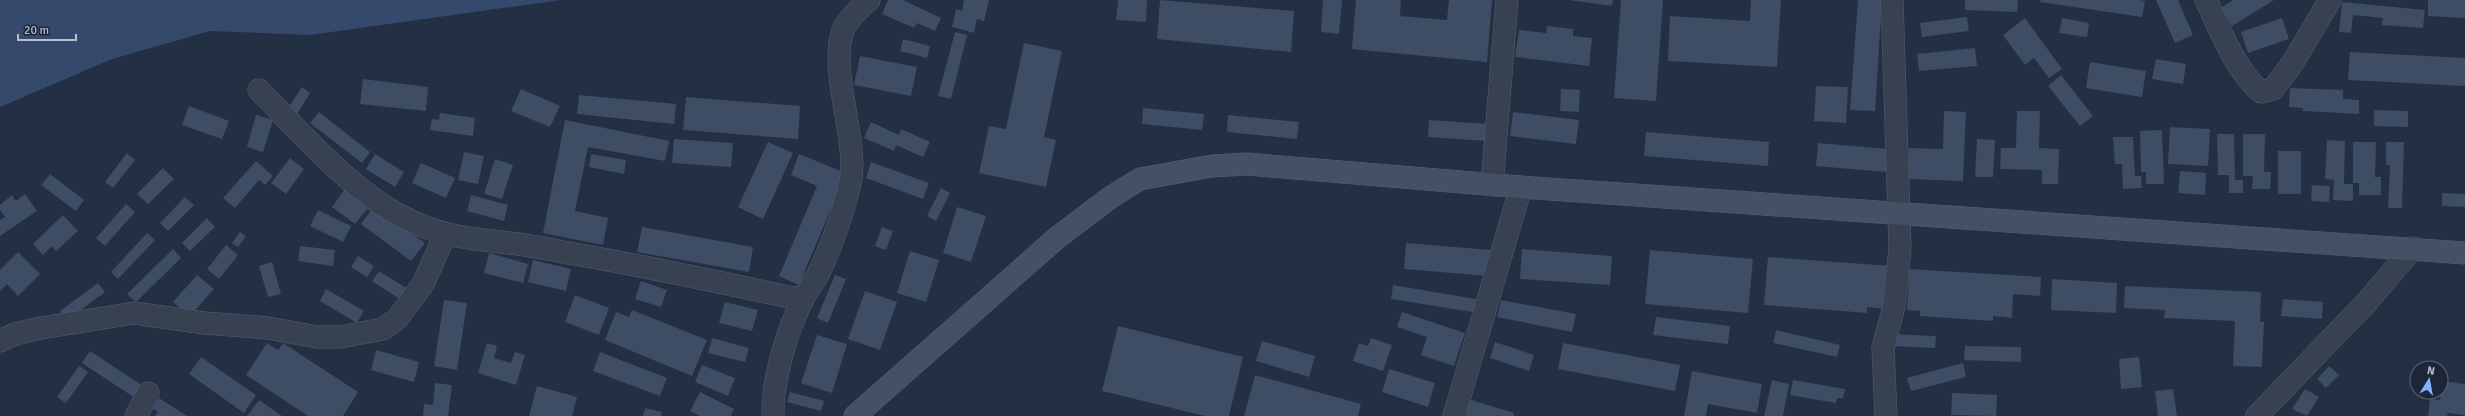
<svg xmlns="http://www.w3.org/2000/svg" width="2465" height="416" viewBox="0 0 2465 416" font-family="Signika,sans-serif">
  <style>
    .water { fill: #35496c }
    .building { fill: #3e4c64 }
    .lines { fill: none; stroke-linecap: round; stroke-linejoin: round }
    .street-casing { stroke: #555f70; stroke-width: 23 }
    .secondary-casing { stroke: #555f70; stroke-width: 23 }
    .street { stroke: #374152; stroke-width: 22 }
    .secondary { stroke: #455066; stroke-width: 22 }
  </style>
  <rect width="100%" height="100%" fill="#232f43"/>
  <!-- water -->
  <path class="water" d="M0 0H561L310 35 210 31 112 59 0 107Z"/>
  <!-- building -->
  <path class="building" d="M888 0H903L941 18 935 31 917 23 914 28 882 14Z
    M964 0H989L984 21 977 19 974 33 952 27 956 9 962 11Z
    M1118 0H1147L1146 22 1116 20Z
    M1160 0 1294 11 1291 52 1157 39Z
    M1323 0H1342L1339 34 1321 32Z
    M1356 0H1401L1400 16 1447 20 1449 0H1492L1487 62 1352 49Z
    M1569 0H1613L1612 6Z
    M1621 0H1663L1656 101 1614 98Z
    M1751 0H1781L1777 67 1668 61 1670 16 1750 21Z
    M1858 0H1882L1875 111 1850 110Z
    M1965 0H2018L2017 12 1965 10Z
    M2041 0H2140L2145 1 2142 17 2040 2Z
    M2156 0H2178L2193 35 2175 43Z
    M2233 0H2274L2232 26 2221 8Z
    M2428 0H2465V18L2428 16Z
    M2342 2 2425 10 2423 28 2382 25 2383 18 2353 15 2351 33 2339 32Z
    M1967 17 1969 31 1922 37 1920 23Z
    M2025 18 2062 69 2049 78 2034 58 2025 65 2003 35Z
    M2062 18 2089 23 2087 37 2059 33Z
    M2282 18 2289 39 2248 53 2241 32Z
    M1547 26 1573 29V36L1592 38 1589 66 1515 57 1519 30 1546 33Z
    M955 32 967 35 951 99 938 96Z
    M903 39 930 46 927 58 900 51Z
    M1024 43 1062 51 1044 137 1056 140 1046 187 979 173 989 126 1006 129Z
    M1975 48 1977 66 1919 71 1917 54Z
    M2350 52 2465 58V86L2348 80Z
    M860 56 917 67 911 96 854 85Z
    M2156 59 2186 64 2183 84 2152 79Z
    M2090 62 2146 71 2142 97 2086 88Z
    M2061 75 2093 116 2080 126 2048 86Z
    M363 79 428 87 426 111 360 104Z
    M1816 86 1848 87 1846 123 1814 121Z
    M302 87 310 93 297 114 288 108Z
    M2290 88 2343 90V99L2359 100V114L2303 111V108L2289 107Z
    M521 89 560 106 550 127 511 111Z
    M1561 89 1580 90 1579 112 1560 111Z
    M579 95 676 104 674 124 577 114Z
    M686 97 800 106 798 139 683 130Z
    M189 106 229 121 222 139 182 125Z
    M1143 108 1204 114 1202 130 1142 124Z
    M2374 110 2408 111V127L2374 126Z
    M1944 111 1966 112 1963 181 1908 179 1909 148 1943 149Z
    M2017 111H2040L2039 148 2059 149 2058 184H2042V170L2000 169 2001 148H2016Z
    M319 112 370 152 362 163 310 123Z
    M1513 112 1579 120 1576 144 1510 136Z
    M440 113 475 118 473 136 430 130 432 119 439 120Z
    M256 115 273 120 263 152 247 147Z
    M1228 115 1299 122 1297 139 1227 132Z
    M565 120 669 141 665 161 588 147 575 211 608 218 603 245 543 233Z
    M1429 120 1487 124 1486 141 1428 137Z
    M871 122 899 135 901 129 930 142 923 157 896 145 894 151 864 138Z
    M2170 127 2210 129 2208 166 2168 164Z
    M2162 130 2164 184H2146V172H2141L2140 131Z
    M1646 132 1769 142 1768 166 1644 156Z
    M2217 134H2234L2235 180H2243V193H2229V175H2218Z
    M2243 134H2265L2264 172H2271L2270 189H2252L2253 176H2243Z
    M2113 137H2133L2135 176H2141L2142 188 2123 189 2122 164H2115Z
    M674 139 733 143 731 167 672 163Z
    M1977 139 1995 140 1993 177H1975Z
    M2327 140 2345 141 2344 184H2353V201L2333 200 2334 180 2325 179Z
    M768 142 793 153 763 219 738 207Z
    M2353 142H2376L2375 177H2381V195H2359V183H2353Z
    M2386 142H2404L2402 208H2388L2390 165H2386Z
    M1818 143 1887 149 1886 172 1816 166Z
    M2278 151H2301V194H2278Z
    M464 152 484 156 478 184 458 180Z
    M127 153 135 160 113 188 105 182Z
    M375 154 404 172 395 187 366 169Z
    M591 154 626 160 624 174 589 167Z
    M799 154 846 173 799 285 779 276 817 186 791 175Z
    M290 158 304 169 286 194 271 183Z
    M495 159 513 165 502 199 484 194Z
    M256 161 273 176 265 185 259 180 235 208 223 198Z
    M871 162 929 183 923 199 866 178Z
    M421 163 455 178 446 198 412 183Z
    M163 168 174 179 148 204 137 194Z
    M2180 171 2206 173 2205 195 2178 193Z
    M50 174 84 200 76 211 41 185Z
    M2312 185 2330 186 2329 202 2311 201Z
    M347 186 371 204 355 224 332 207Z
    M941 188 950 193 936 221 927 216Z
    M2442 193 2465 194V207L2442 206Z
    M25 194 37 211 0 236V220L5 217 0 210V205L12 195 16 201Z
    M471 195 508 205 504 221 467 211Z
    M185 197 194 205 168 231 160 223Z
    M126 204 135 212 105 246 96 238Z
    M374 206 425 243 411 261 361 224Z
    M957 207 986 216 971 262 943 253Z
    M318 210 351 226 343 242 310 226Z
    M63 215 78 231 56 251 52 246 43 255 33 244Z
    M207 218 215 227 190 251 182 243Z
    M642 227 753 247 749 272 637 252Z
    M882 227 893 231 886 250 875 246Z
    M240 232 246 236 238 247 232 243Z
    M147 233 155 240 118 279 111 272Z
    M1406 243 1491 250 1489 276 1404 269Z
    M226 245 238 255 219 279 207 269Z
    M300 246 335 250 333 266 298 261Z
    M173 249 181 258 136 302 127 294Z
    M1522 249 1612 256 1610 285 1520 279Z
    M1650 250 1753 259 1748 313 1645 304Z
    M910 251 939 260 926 302 897 293Z
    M18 252 40 274 18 296 7 284 0 291V270Z
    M489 253 528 264 523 283 484 273Z
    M358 256 374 266 367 277 351 267Z
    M1768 257 1891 266 1888 309 1867 307V313L1764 305Z
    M533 260 571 269 566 291 528 282Z
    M272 262 281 294 268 297 259 266Z
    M1909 269 2041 277 2040 296 2013 294 2012 318 1993 316V321L1920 316V311L1907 310Z
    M379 271 408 289 401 300 372 281Z
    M197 275 214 289 190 316 173 302Z
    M835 275 846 279 828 323 817 318Z
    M2052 279 2117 283 2116 313 2051 310Z
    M641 281 667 290 661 307 635 299Z
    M98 283 105 292 67 320 60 311Z
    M1393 285 1481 300 1479 313 1391 299Z
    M2125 286 2261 292 2260 322H2264L2262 367 2233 366 2235 321 2164 318 2165 310 2124 308Z
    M326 289 364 311 357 323 320 301Z
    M865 291 897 302 880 350 848 339Z
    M575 295 609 308 599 335 565 322Z
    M2283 299 2323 302 2322 319 2281 316Z
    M444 300 467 303 457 370 434 366Z
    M1501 300 1576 314 1572 332 1497 317Z
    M725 302 758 310 752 331 719 323Z
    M632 310 707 340 692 376 605 340 616 312 629 317Z
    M1402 312 1465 333 1454 366 1421 355 1427 337 1397 327Z
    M1656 317 1730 326 1728 344 1653 335Z
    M1118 326 1243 357 1229 416H1205L1102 391Z
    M1776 330 1840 345 1837 357 1773 343Z
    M1892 334 1936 336 1935 348 1891 346Z
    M817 335 847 344 832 393 801 383Z
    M712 338 749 348 745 362 708 353Z
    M1371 338 1392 345 1383 371 1353 361 1359 343 1368 346Z
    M1262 341 1315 356 1309 377 1256 361Z
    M1495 342 1534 355 1529 371 1490 358Z
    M267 343 278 350 283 343 358 392 343 416H308L246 375Z
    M487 343 497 346 494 358 511 363 515 352 525 355 516 385 478 373Z
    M1563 343 1680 365 1675 391 1558 369Z
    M1965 346 2021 347V362L1964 360Z
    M376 350 419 362 414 382 371 370Z
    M90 351 143 386 135 398 82 363Z
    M600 352 667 378 660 396 593 371Z
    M201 357 256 395 244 413 189 374Z
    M2139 357 2142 387 2121 389 2119 359Z
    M1963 363 1966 377 1911 391 1907 378Z
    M702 365 735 378 728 396 695 382Z
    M79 366 88 372 66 403 57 397Z
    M2329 366 2339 375 2326 388 2317 379Z
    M1389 369 1435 383 1428 407 1382 392Z
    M1692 371 1762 384 1757 413 1708 404 1706 416H1684Z
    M1255 375 1361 404 1358 416H1244Z
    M1772 380 1789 384 1783 416H1764Z
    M1793 380 1845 389 1843 398H1837L1836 403 1790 395Z
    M2442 381 2465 384V415L2448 413 2447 416H2428L2430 399 2440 400Z
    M435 383 452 385 448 416H423L424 404 433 405Z
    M537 386 577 397 572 416H529Z
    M2173 389 2177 416H2158L2155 391Z
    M2305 389 2319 397 2307 416 2292 409Z
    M700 392 734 409 731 416H700L690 411Z
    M790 392 824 401 821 411 787 402Z
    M1952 393 1997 395 1996 416 1951 415Z
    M159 398 187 416H155L158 412 152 408Z
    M1465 398 1514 413V416H1468L1460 413Z
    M259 400 282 416H247Z
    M645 408 662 412 661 416H643Z"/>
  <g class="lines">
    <!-- street casing -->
    <g class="street-casing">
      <path id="street" d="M2206 0C2219 28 2237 73 2261 92L2273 89 2292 64 2330 0
        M259 90C298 130 351 190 401 216 442 237 465 238 509 243 530 245 552 250 574 254 651 267 727 284 803 300
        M1492 185 1507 0
        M0 341 15 334 41 328 134 313 205 323 268 328 317 337H340L383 329 397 319 423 284 445 235
        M136 416 148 393
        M773 416C772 381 787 330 803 299 808 289 816 280 820 270 832 245 846 205 851 178 857 135 829 71 843 30 848 19 860 8 869 0
        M1454 416 1521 187
        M1886 416 1883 348 1894 306 1900 248 1892 0
        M2257 416 2366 303 2413 248"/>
    </g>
    <!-- secondary casing -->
    <g class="secondary-casing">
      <path id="secondary" d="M855 416 1058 237 1111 197 1140 179 1212 166 1247 164 1521 187 2465 253"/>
    </g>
    <!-- street -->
    <use href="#street" class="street"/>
    <!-- secondary -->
    <use href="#secondary" class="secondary"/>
  </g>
  <!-- north arrow -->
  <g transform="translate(2429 380) rotate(11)"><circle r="19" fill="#1c2638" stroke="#596274"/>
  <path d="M0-3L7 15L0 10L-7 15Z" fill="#87b0ff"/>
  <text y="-6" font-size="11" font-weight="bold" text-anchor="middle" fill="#b4bdcd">N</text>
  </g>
  <!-- scale -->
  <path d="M18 34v6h58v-6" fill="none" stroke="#b4bdcd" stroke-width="2"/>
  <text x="24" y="34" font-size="12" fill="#b4bdcd" stroke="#1c2638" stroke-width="3" paint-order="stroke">20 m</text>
</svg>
